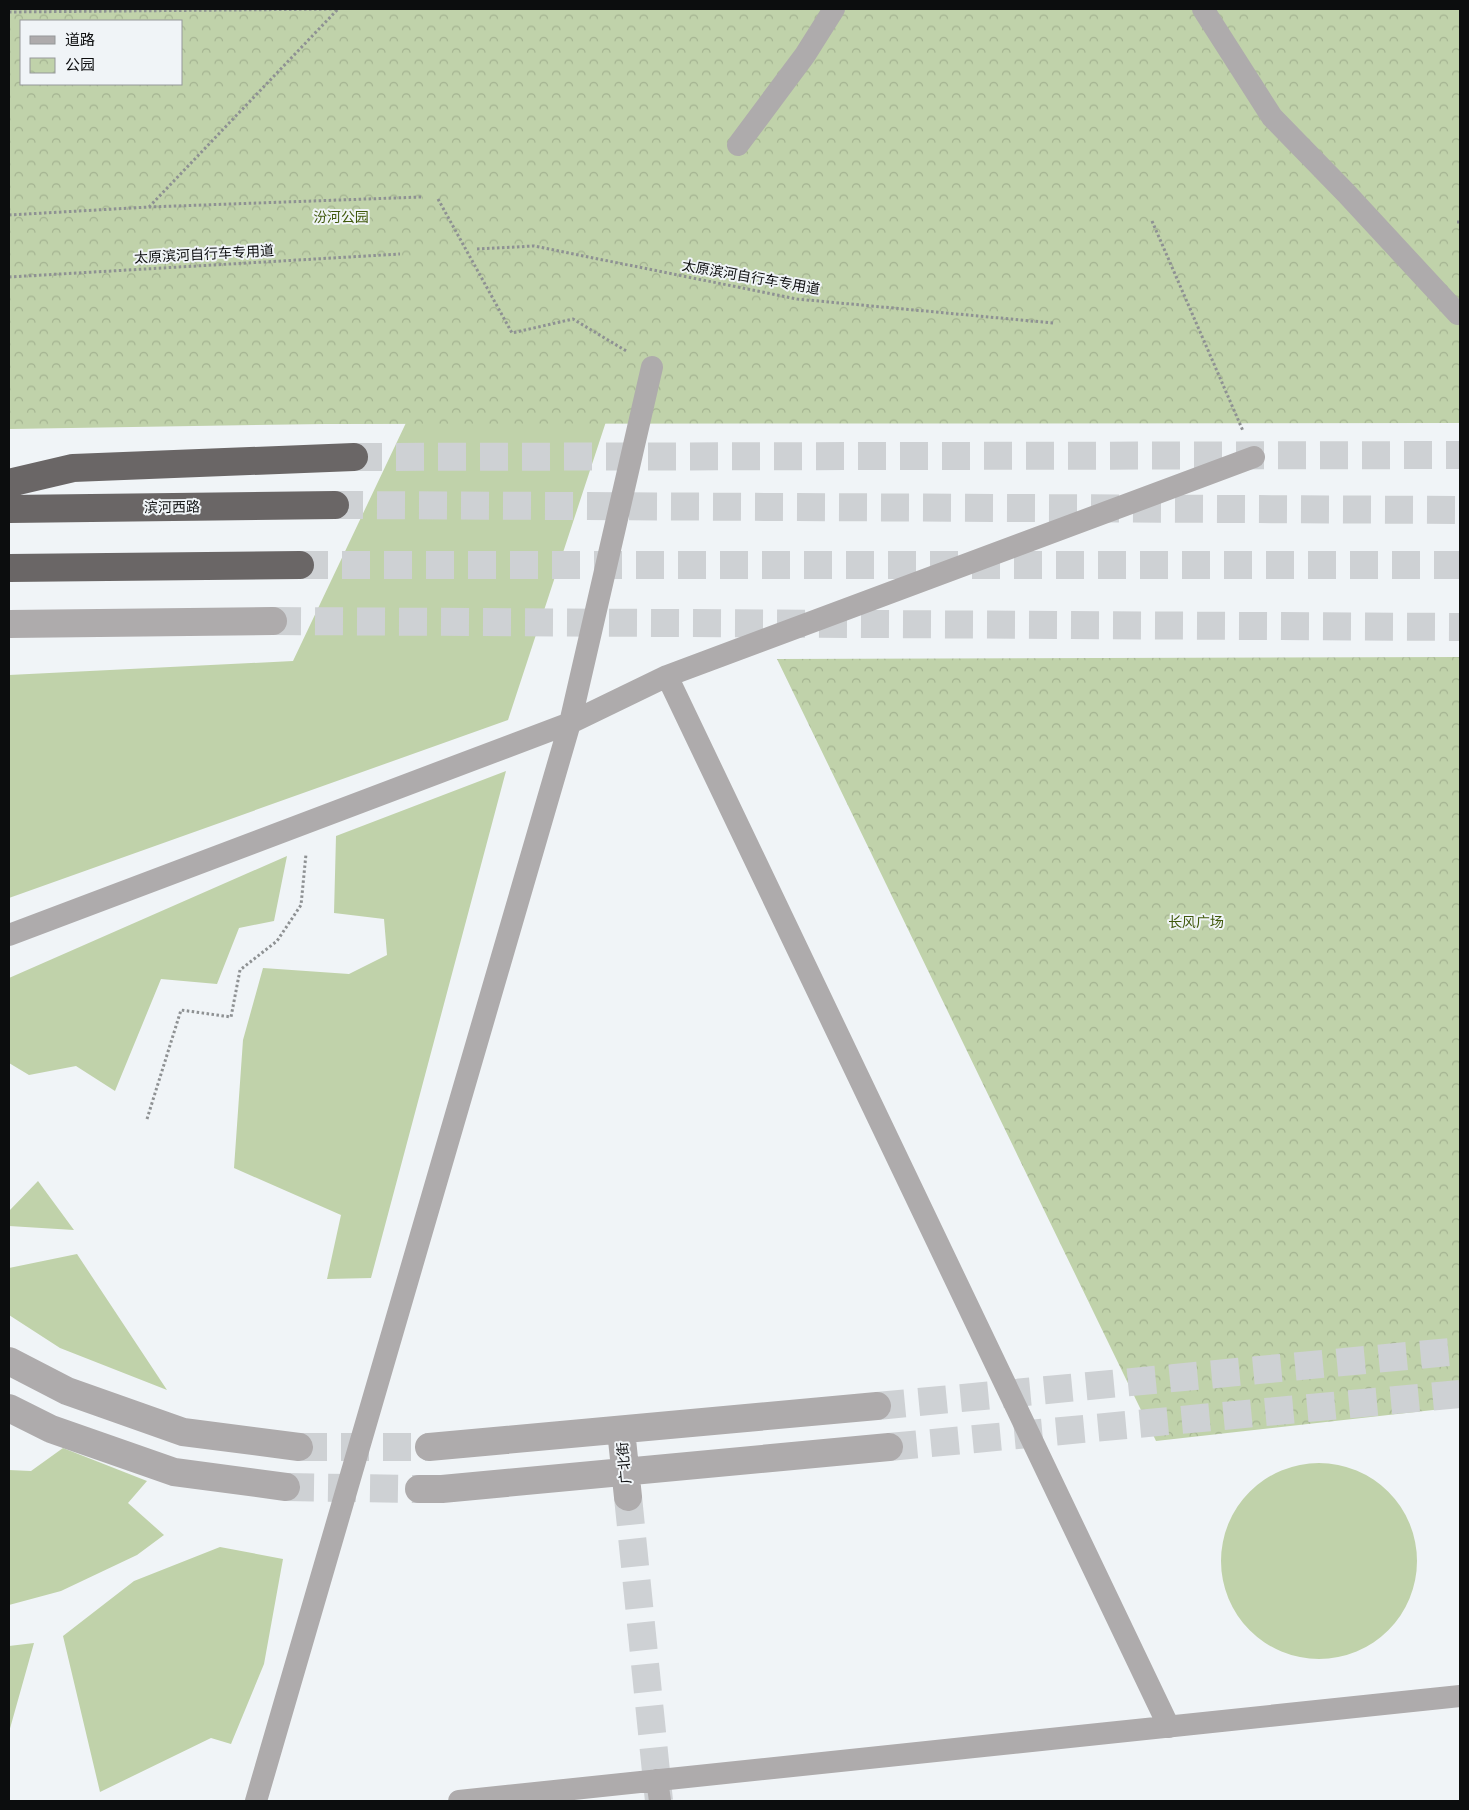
<svg xmlns="http://www.w3.org/2000/svg" width="1469" height="1810" viewBox="0 0 1469 1810" font-family="Mulish,'Noto Sans SC',sans-serif">
  <style>
    .green { fill: #c0d2aa }
    .park { fill: url(#park-crowns); fill-rule: evenodd }
    .lines { fill: none; stroke-linecap: round; stroke-linejoin: round }
    .tertiary-tunnel { stroke: #ced1d4; stroke-width: 28; stroke-dasharray: 28 14; stroke-linecap: butt }
    .trunk-tunnel { stroke: #ced1d4; stroke-width: 28; stroke-dasharray: 28 14; stroke-linecap: butt }
    .path { stroke: #8e9193; stroke-width: 3; stroke-dasharray: 2.5 2.5; stroke-linecap: butt }
    .pedestrian { stroke: #aeabac; stroke-width: 22 }
    .tertiary { stroke: #aeabac; stroke-width: 28 }
    .trunk { stroke: #6a6666; stroke-width: 28 }
    .pedestrian-bridge { stroke: #aeabac; stroke-width: 22 }
    .labels { text-anchor: middle; stroke-width: 4; stroke-linejoin: round; paint-order: stroke }
    .park-label { font-size: 14px; fill: #3f580b; stroke: #f0f4f7 }
    .street-label { font-size: 14px; fill: #0c0d0e; stroke: #f0f4f7 }
  </style>
  <defs>
    <pattern id="park-crowns" width="20" height="18" patternUnits="userSpaceOnUse" patternTransform="scale(1.25)"><rect width="20" height="18" fill="#c0d2aa"/><path d="M2 6a3 3 0 1 1 6 0M12 15a3 3 0 1 1 6 0" fill="none" stroke="#a4b391"/></pattern>
  </defs>
  <rect width="100%" height="100%" fill="#f0f4f7"/>
  <!-- green -->
  <path class="green" d="M620 379 508 720 9 898V675L293 661 423 387Z
    M506 771 371 1278 327 1279 341 1215 234 1168 243 1040 263 968 349 974 387 955 384 919 334 913 336 836Z
    M287 856 274 921 239 928 217 984 161 979 115 1091 76 1066 29 1075 9 1063V978Z
    M38 1181 74 1230 9 1226V1211Z
    M77 1254 167 1390 60 1348 9 1315V1268Z
    M63 1448 147 1481 128 1503 164 1535 137 1555 61 1591 9 1605V1470L31 1471Z
    M1221 1561a98 98 0 1 1 196 0a98 98 0 1 1-196 0Z
    M220 1547 283 1559 264 1664 231 1744 211 1738 100 1792 63 1636 134 1581Z
    M34 1643 9 1732V1646Z"/>
  <!-- park -->
  <path class="park" d="M9 9H1460V423L325 424 9 429ZM21 21H181V84H21Z
    M1460 657V1407L1156 1441 777 659Z"/>
  <g class="lines">
    <!-- tertiary-tunnel -->
    <path class="tertiary-tunnel" d="M273 621 1460 627
      M877 1406 1460 1351
      M299 1447H429
      M889 1447 1460 1394
      M286 1487 419 1489
      M628 1497 659 1801"/>
    <!-- trunk-tunnel -->
    <path class="trunk-tunnel" d="M354 457 1460 455
      M335 505 1460 510
      M300 565H1460"/>
    <!-- path -->
    <path class="path" d="M9 12 339 9
      M438 199 512 333 573 319 628 352
      M149 207 338 9
      M9 215 149 207 421 197
      M1152 221 1243 431
      M1457 222H1460
      M477 249 534 246 797 299 1053 323
      M9 277 400 254
      M147 1119 181 1010 231 1017 240 970 277 941 301 905 306 854"/>
    <!-- pedestrian -->
    <path class="pedestrian" d="M738 145 805 55 834 9
      M667 676 1169 1727
      M9 935 570 723 667 676 1254 457
      M657 1780 660 1801
      M256 1801 570 723 652 367
      M459 1801 1460 1696"/>
    <!-- tertiary -->
    <path class="tertiary" d="M9 624 273 621
      M9 1361 67 1391 183 1432 299 1447
      M9 1408 51 1429 174 1472 286 1487
      M621 1430 628 1497
      M429 1447 877 1406
      M419 1489H442L889 1447"/>
    <!-- trunk -->
    <path class="trunk" d="M9 483 73 468 354 457
      M9 509 335 505
      M9 568 300 565"/>
    <!-- pedestrian-bridge -->
    <path class="pedestrian-bridge" d="M1203 9 1272 117 1346 193 1458 314"/>
  </g>
  <g class="labels">
    <!-- park labels -->
    <g class="park-label">
      <text x="341" y="222">汾河公园</text>
      <text x="1196" y="927">长风广场</text>
    </g>
    <!-- street labels -->
    <g class="street-label">
      <text transform="translate(204 254) rotate(-3)" y="5">太原滨河自行车专用道</text>
      <text transform="translate(751 277) rotate(10)" y="5">太原滨河自行车专用道</text>
      <text transform="translate(172 507) rotate(-1)" y="5">滨河西路</text>
      <text transform="translate(624 1463) rotate(-95)" y="5">广北街</text>
    </g>
  </g>
  <!-- border -->
  <rect width="1469" height="1810" fill="none" stroke="#0c0d0e" stroke-width="20"/>
  <!-- legend -->
  <rect x="20" y="20" width="162" height="65" fill="#f0f4f7" stroke="#95989a"/>
  <rect x="30" y="36" width="25" height="8" fill="#aeabac" stroke="#95989a"/>
  <text x="65" y="45" font-size="15" fill="#0c0d0e">道路</text>
  <rect x="30" y="58" width="25" height="15" fill="url(#park-crowns)" stroke="#95989a"/>
  <text x="65" y="70" font-size="15" fill="#0c0d0e">公园</text>
</svg>
